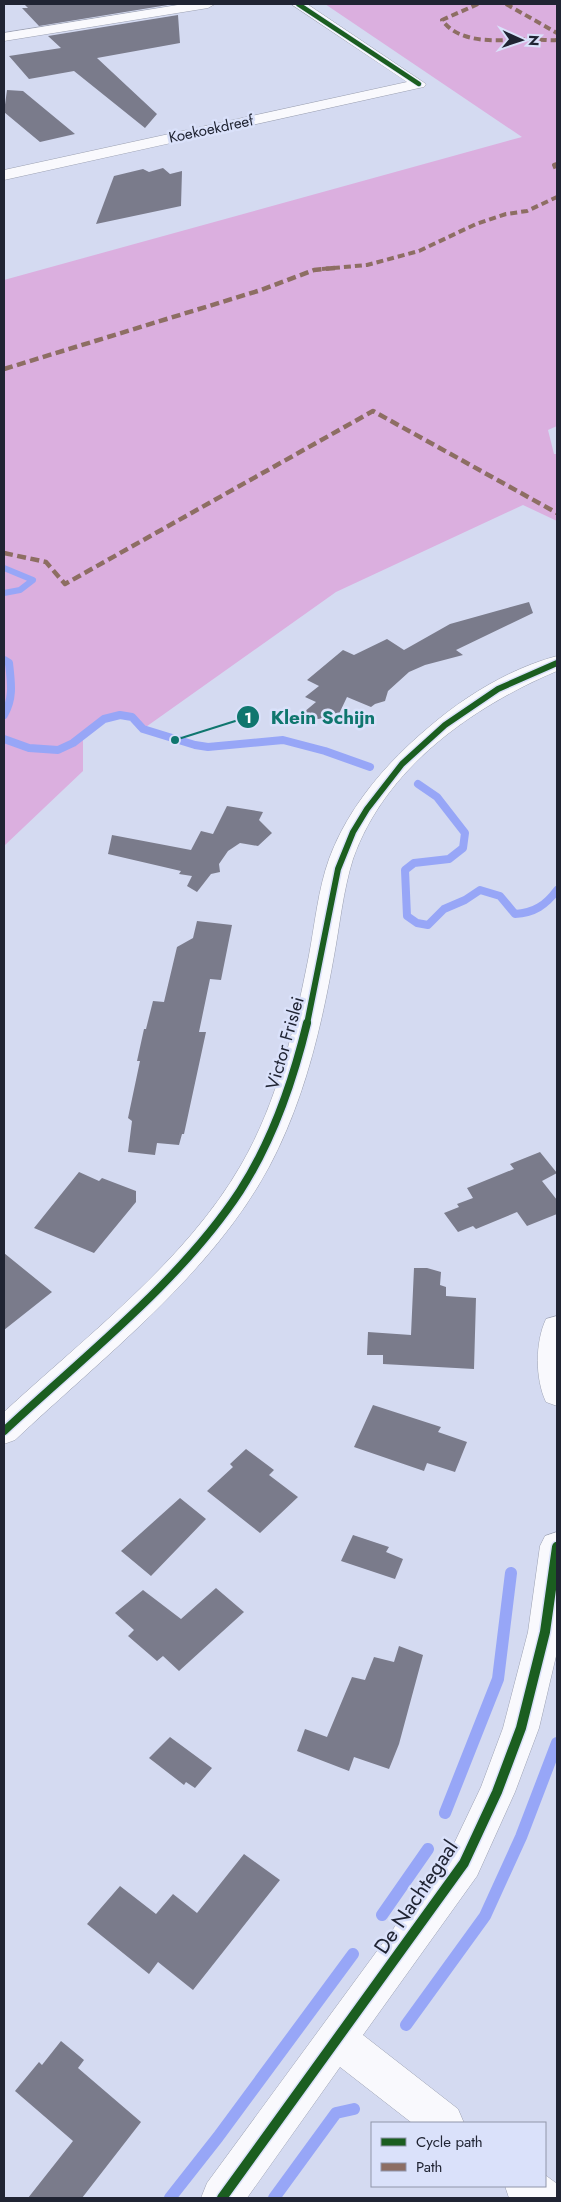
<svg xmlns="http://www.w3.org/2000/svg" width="561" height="2202" viewBox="0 0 561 2202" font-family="Jost,sans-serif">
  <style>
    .green { fill: #dbafdf }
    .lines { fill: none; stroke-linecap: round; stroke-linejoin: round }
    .stream-far2 { stroke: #97a6f7; stroke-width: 6 }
    .stream-far1 { stroke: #97a6f7; stroke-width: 8 }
    .stream { stroke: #97a6f7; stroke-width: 12 }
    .building { fill: #7a7b8b }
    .minor-casing { stroke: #9ca1b2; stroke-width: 1 }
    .minor { fill: #f9f9fd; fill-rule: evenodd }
    .quiet-far1 { stroke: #8d6e63; stroke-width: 4; stroke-dasharray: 7 4; stroke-linecap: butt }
    .quiet { stroke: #8d6e63; stroke-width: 4.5; stroke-dasharray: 9 4.5; stroke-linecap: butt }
    .cycleway-far3-casing { stroke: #dae1fa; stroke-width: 6 }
    .cycleway-far2-casing { stroke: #dae1fa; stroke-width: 9 }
    .cycleway-far1-casing { stroke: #dae1fa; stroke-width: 11 }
    .cycleway-casing { stroke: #dae1fa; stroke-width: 13 }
    .cycleway-far3 { stroke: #1b5e20; stroke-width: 4.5 }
    .cycleway-far2 { stroke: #1b5e20; stroke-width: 6 }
    .cycleway-far1 { stroke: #1b5e20; stroke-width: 8 }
    .cycleway { stroke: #1b5e20; stroke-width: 10 }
    .labels { text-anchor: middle; stroke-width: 5; stroke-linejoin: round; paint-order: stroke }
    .far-street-label { font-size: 15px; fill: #202433; stroke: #dae1fa }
    .street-label { font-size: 18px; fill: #202433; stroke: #dae1fa }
    .near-street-label { font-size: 21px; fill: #202433; stroke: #dae1fa }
    .leader { fill: none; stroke: #0f766e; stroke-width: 2 }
    .callout-dot { fill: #0f766e; stroke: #dae1fa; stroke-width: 2 }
    .mark-label { font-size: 15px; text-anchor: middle; font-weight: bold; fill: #fff }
    .callout-label { font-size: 19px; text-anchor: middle; font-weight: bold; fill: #0f766e; stroke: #dae1fa; stroke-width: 5; stroke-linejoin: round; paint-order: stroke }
  </style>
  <rect width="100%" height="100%" fill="#d4daf1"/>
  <!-- green -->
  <path class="green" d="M325 4H557V426L548 430 554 454H557V521L523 505 336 592 143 729C140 726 136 719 132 717 116 709 94 724 83 734V771L4 846V280L522 137Z"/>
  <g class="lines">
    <!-- stream-far2 -->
    <path class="stream-far2" d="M4 568 33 580 20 590 4 593"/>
    <!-- stream-far1 -->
    <path class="stream-far1" d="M4 660 9 663C11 682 14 698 4 715
      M4 739 29 748 58 750 73 743 104 719 120 715 132 717 143 729 195 745 208 747 283 740 325 751 370 767
      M418 784 437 797 465 833 463 848 449 859 414 863 405 870 407 916 417 923 428 925 444 909 465 900 480 890 500 896 515 914C534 913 546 905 557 890"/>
    <!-- stream -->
    <path class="stream" d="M445 1813 498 1679 511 1573
      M382 1915 428 1849
      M406 2025 485 1916 521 1837 557 1743
      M170 2198 218 2137 353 1954
      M274 2198 336 2113 354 2109"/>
  </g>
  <!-- building -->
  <path class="building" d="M24 4H174L39 26 22 8H28Z
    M178 15 180 43 97 58 157 114 145 128 74 71 29 79 9 56 61 48 48 36Z
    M7 90 23 91 75 134 40 142 4 112Z
    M163 168 170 174 182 171 181 206 96 224 114 176 143 169 149 172Z
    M529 602 533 613 456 650 463 655 425 665 409 672 388 691 385 701 375 704 371 707 347 697 338 716 291 723 316 702 305 697 319 686 307 680 343 650 354 655 387 639 404 650 450 624Z
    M227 806 263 812 259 820 272 833 258 846 240 843 228 851 219 864 220 872 211 874 197 892 187 886 192 876 179 874 181 871 108 854 112 835 191 850 201 831 213 834Z
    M197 921 232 925 221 980 210 979 199 1032H206L184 1134H182L179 1145 157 1143 155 1155 128 1152 132 1121 128 1118 140 1061H137L144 1029H146L153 1001 164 1002 177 947 193 938Z
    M540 1152 557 1173 542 1181 557 1200V1214L527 1226 517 1212 476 1229 473 1226 458 1232 444 1213 459 1207 457 1204 473 1198 467 1188 514 1169 510 1164Z
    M79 1172 99 1181 102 1178 136 1191V1202L94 1253 34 1228Z
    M4 1253 52 1292 4 1330Z
    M414 1268H427L441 1272 440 1285 446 1287V1296L476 1298 474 1369 383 1364V1355H367L368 1332 411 1335Z
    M373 1405 441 1427 438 1432 467 1442 455 1472 427 1463 424 1471 354 1447Z
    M246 1449 274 1470 269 1475 298 1497 260 1533 207 1491 233 1467 230 1464Z
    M180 1498 206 1519 151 1576 121 1551Z
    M353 1535 389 1547 386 1552 403 1559 395 1579 341 1561Z
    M216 1588 244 1612 179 1671 163 1656 157 1661 128 1636 134 1630 115 1613 143 1590 181 1619Z
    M399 1646 423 1655 399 1744 389 1769 354 1757 349 1771 297 1751 305 1729 327 1737 352 1677 365 1680 374 1657 394 1662Z
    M170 1737 212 1768 195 1788 186 1782 184 1785 149 1758Z
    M244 1854 280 1880 193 1990 158 1962 149 1974 87 1924 120 1886 156 1914 173 1894 197 1913Z
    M61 2041 84 2060 78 2068 141 2122 82 2198H28L73 2141 15 2091 39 2062 42 2065Z"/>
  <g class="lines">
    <!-- minor casing -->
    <g class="minor-casing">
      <path id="minor" d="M184 4H215L208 8 4 41V33Z
        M291 4H307L426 84 424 87 419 88 4 180V170L407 82Z
        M557 656V671C472 707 385 768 353 859 343 891 340 924 334 956 321 1029 304 1101 269 1167 212 1274 102 1358 15 1440L4 1444V1412C85 1337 186 1261 241 1165 278 1101 295 1026 309 955 315 923 318 890 329 859 348 807 387 762 429 727 465 696 511 668 557 656Z
        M557 1316V1406L546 1402C535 1379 535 1342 546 1319Z
        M557 1532V1652L539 1728 515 1792 477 1876 363 2035 458 2109 464 2123H412L340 2067 247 2198H201L207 2183 451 1850 481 1787 503 1728 528 1632 540 1546 545 1536Z
        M545 2175 556 2183 557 2198H509L505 2186H545Z"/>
    </g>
    <!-- minor -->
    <use href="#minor" class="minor"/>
    <!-- quiet-far1 -->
    <path class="quiet-far1" d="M478 4 442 20C461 46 501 40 530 39 539 39 548 41 557 40
      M506 4 557 33
      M557 164 554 165 557 172
      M322 269 367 265 419 251 476 224 506 214 527 211 557 197"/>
    <!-- quiet -->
    <path class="quiet" d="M4 369 261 290 314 270 335 268
      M4 553 46 562 65 584 373 411 557 513"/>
    <!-- cycleway-far3 casing -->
    <g class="cycleway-far3-casing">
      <path id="cycleway-far3" d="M298 4 419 84"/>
    </g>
    <!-- cycleway-far2 casing -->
    <g class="cycleway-far2-casing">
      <path id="cycleway-far2" d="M307 1024 338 869 353 832 367 809 402 764 445 725 498 689 557 663"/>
    </g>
    <!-- cycleway-far1 casing -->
    <g class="cycleway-far1-casing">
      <path id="cycleway-far1" d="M4 1431C83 1357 181 1281 240 1191 273 1140 293 1081 307 1023
        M557 1548V1546"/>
    </g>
    <!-- cycleway casing -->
    <g class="cycleway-casing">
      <path id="cycleway" d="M222 2198 464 1863 497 1792 521 1728 545 1632 557 1547"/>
    </g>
    <!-- cycleway-far3 -->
    <use href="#cycleway-far3" class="cycleway-far3"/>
    <!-- cycleway-far2 -->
    <use href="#cycleway-far2" class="cycleway-far2"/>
    <!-- cycleway-far1 -->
    <use href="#cycleway-far1" class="cycleway-far1"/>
    <!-- cycleway -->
    <use href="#cycleway" class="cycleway"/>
  </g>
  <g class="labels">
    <!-- far-street labels -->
    <g class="far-street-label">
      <text transform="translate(211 129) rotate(-12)" y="5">Koekoekdreef</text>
    </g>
    <!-- street labels -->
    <g class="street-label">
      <text transform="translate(285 1043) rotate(-74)" y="6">Victor Frislei</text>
    </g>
    <!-- near-street labels -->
    <g class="near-street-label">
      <text transform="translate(416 1897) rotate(-56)" y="7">De Nachtegaal</text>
    </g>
  </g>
  <!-- callouts -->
  <path class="leader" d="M175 740L248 717"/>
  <g class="callout-dot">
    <circle cx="175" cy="740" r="5"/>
    <circle cx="248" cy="717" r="12"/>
  </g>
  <g class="mark-label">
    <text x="248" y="723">1</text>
  </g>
  <g class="callout-label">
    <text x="323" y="724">Klein Schijn</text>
  </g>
  <!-- border -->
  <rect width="561" height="2202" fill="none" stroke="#202433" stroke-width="10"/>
  <!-- legend -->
  <rect x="371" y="2122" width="175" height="65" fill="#dae1fa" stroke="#9095aa"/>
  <rect x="381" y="2138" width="25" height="8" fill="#1b5e20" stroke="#9095aa"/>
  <text x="416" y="2147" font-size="15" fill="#202433">Cycle path</text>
  <rect x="381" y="2163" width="25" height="8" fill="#8d6e63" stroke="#9095aa"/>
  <text x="416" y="2172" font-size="15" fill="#202433">Path</text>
  <!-- north arrow -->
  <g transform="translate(521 40) rotate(93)" stroke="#dae1fa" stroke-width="4" paint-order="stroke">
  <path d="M0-4L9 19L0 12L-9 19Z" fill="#202433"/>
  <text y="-8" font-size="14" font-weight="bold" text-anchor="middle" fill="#202433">N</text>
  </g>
</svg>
